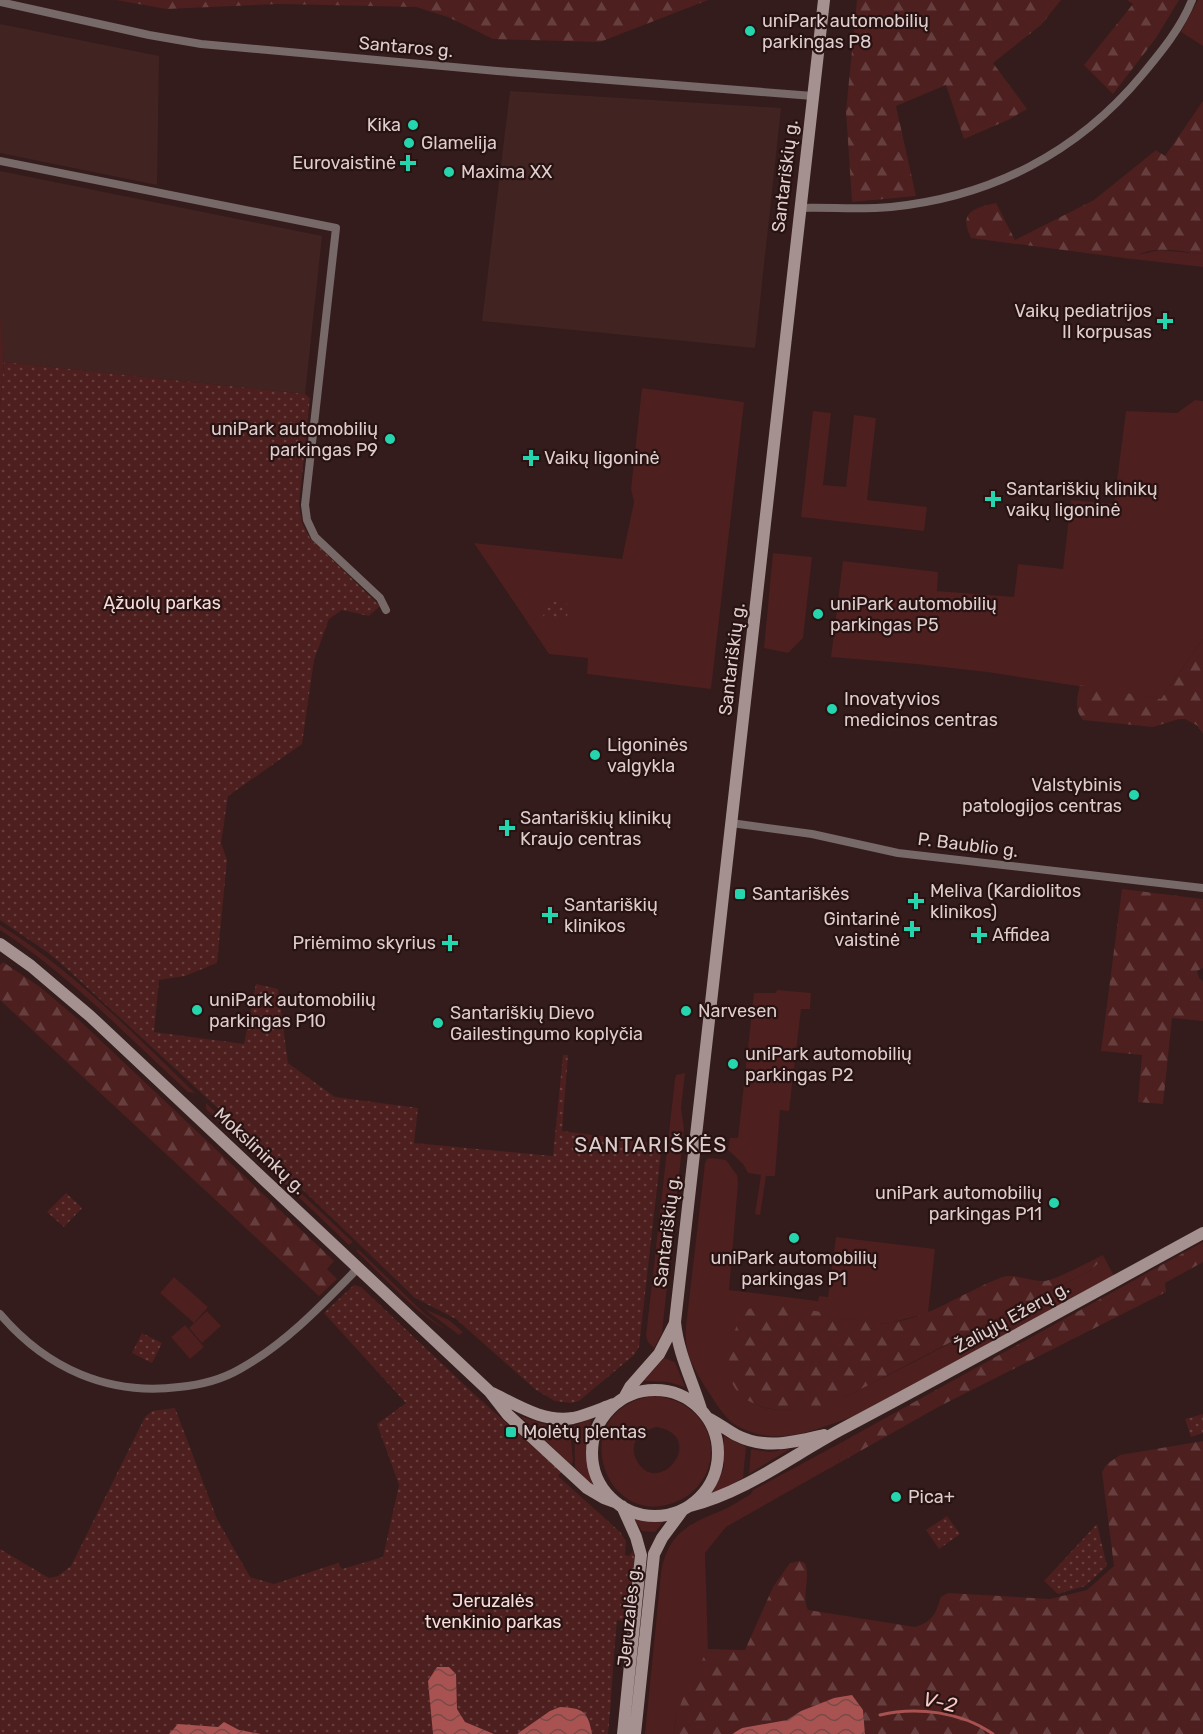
<svg xmlns="http://www.w3.org/2000/svg" width="1203" height="1734" viewBox="0 0 1203 1734" font-family="Rubik,sans-serif">
  <style>
    .built { fill: #412322 }
    .grass { fill: #4d1f1f; fill-rule: evenodd }
    .forest { fill: url(#forest-firs) }
    .park { fill: url(#park-dots) }
    .water { fill: url(#water-waves) }
    .lines { fill: none; stroke-linecap: round; stroke-linejoin: round }
    .stream { stroke: #a85351; stroke-width: 3 }
    .minor { stroke: #766968; stroke-width: 8 }
    .secondary { stroke: #a5918f; stroke-width: 12 }
    .poi-dot { fill: #25d5ae; stroke: #281312; stroke-width: 2 }
    .labels { text-anchor: middle; stroke-width: 4.5; stroke-linejoin: round; paint-order: stroke }
    .poi-label { font-size: 18px; fill: #ddcdcc; stroke: #281312; text-anchor: start }
    .street-label { font-size: 18px; fill: #ddcdcc; stroke: #281312 }
    .park-label { font-size: 18px; fill: #f6dddb; stroke: #281312 }
    .water-label { font-size: 20px; font-style: italic; fill: #f8c7c3; stroke: #281312 }
    .quarter-label { font-size: 21px; letter-spacing: 1.5px; fill: #ddcdcc; stroke: #281312 }
  </style>
  <defs>
    <pattern id="forest-firs" width="22" height="20" patternUnits="userSpaceOnUse" patternTransform="scale(1.5)"><rect width="22" height="20" fill="#4d1f1f"/><path d="M5 1l3.5 6h-7zM16 11l3.5 6h-7z" fill="#663e3e"/></pattern>
    <pattern id="park-dots" width="8" height="8" patternUnits="userSpaceOnUse" patternTransform="scale(1.5)"><rect width="8" height="8" fill="#4d1f1f"/><path d="M2 2h.1M6 6h.1" fill="none" stroke="#663e3e" stroke-width="1.8" stroke-linecap="round"/></pattern>
    <pattern id="water-waves" width="16" height="10" patternUnits="userSpaceOnUse" patternTransform="scale(1.5)"><rect width="16" height="10" fill="#a85351"/><path d="M0 5q4-4 8 0t8 0" fill="none" stroke="#7a4a48"/></pattern>
  </defs>
  <rect width="100%" height="100%" fill="#331c1b"/>
  <!-- built -->
  <path class="built" d="M0 24 159 56 157 185 0 153Z
    M510 91 781 108 755 348 482 321Z
    M0 171 322 236 305 394 4 362 0 317Z"/>
  <!-- grass -->
  <path class="grass" d="M1198 0H1203V46L1181 32Z
    M1159 250 1203 254V267L1132 259 1137 255Z
    M1 317 4 362 0 406V318Z
    M642 388 744 402 711 689 587 674 588 658 549 654 474 543 622 559 634 502 631 489Z
    M1195 400 1203 401V639L1161 699 987 672 916 664 831 657 843 561 938 572 937 591 1014 597 1018 564 1063 569 1071 500 1114 504 1126 411 1177 413Z
    M813 411 831 413 823 485 846 487 854 415 876 418 867 500 927 507 924 531 801 517Z
    M773 553 812 557 803 638 788 653 764 648Z
    M0 925C73 970 134 1034 195 1093L188 1092C127 1036 69 975 0 930Z
    M777 990 811 993 810 1009H801L789 1111 780 1110 775 1176H766L760 1215 755 1214 761 1175 748 1173 743 1164 728 1150 730 1138H738L754 993H776Z
    M685 1073 681 1108 684 1129 662 1333 654 1348 648 1342 646 1336 675 1079 676 1075Z
    M206 1103 353 1242 349 1245 206 1109Z
    M712 1158 726 1160 737 1175 738 1184 729 1290 818 1301 819 1296 828 1297 836 1237 935 1249 928 1313 890 1323H869L787 1306 729 1370C739 1407 771 1414 805 1409 835 1405 882 1378 910 1364 970 1333 1029 1302 1089 1271L1100 1262 1103 1255 1114 1276 854 1416C820 1428 786 1444 751 1432 743 1429 736 1426 730 1421 720 1411 713 1398 705 1387 692 1365 684 1353 686 1326L705 1163 707 1159Z
    M358 1249 424 1313 447 1331C413 1311 385 1278 356 1251Z
    M174 1277 208 1307 194 1323 160 1293Z
    M423 1308 449 1320 463 1332 459 1335Z
    M207 1311 221 1326 202 1343 189 1328Z
    M185 1325 204 1347 190 1359 171 1337Z
    M664 1358 675 1362 685 1387 668 1382 644 1381Z
    M651 1396C689 1396 721 1429 708 1469 703 1483 692 1495 678 1501 605 1534 563 1412 651 1396ZM657 1427C708 1437 659 1499 637 1461 627 1444 641 1430 657 1427Z
    M520 1416 547 1425H570L573 1462 571 1465Z
    M591 1419 586 1453 593 1485 575 1468 574 1426Z
    M724 1436 746 1447 743 1478 714 1494 713 1492 724 1467Z
    M844 1441 839 1463 726 1527 705 1553 708 1649 682 1701 675 1723 674 1734H645L661 1573C668 1533 688 1524 723 1510 732 1506 742 1499 751 1494L753 1490Z
    M751 1449 769 1452 790 1449 749 1474Z
    M633 1517 648 1521H664L655 1532 642 1531Z"/>
  <!-- forest -->
  <path class="forest" d="M116 0H708L600 42 493 39 448 17 416 7 279 4 166 9Z
    M857 0H1061L1041 25 993 63 1027 109 1008 120 964 139 946 85 896 106 916 196 852 202 846 111Z
    M1127 0H1179L1156 38 1113 94 1084 65 1133 4Z
    M1203 101V254C1182 252 1151 243 1132 259L971 238C958 212 974 208 996 203L1015 240 1094 200 1156 150 1165 156Z
    M1203 639V734L1198 726 1185 719H1179L1153 727 1083 720C1074 709 1077 698 1080 685L1161 699Z
    M1122 889 1203 899V968L1197 971 1199 978 1203 981V1021L1172 1018 1163 1104 1138 1102 1142 1055 1101 1051Z
    M3 962 40 987 79 1020 334 1261 327 1269 337 1279 319 1296 0 1000V965Z
    M1203 1242V1262L1165 1283 1166 1292 940 1406 839 1463 844 1441Z
    M1103 1255 1100 1262 1089 1271C1034 1299 979 1328 924 1356 891 1373 857 1393 822 1406 790 1417 728 1411 729 1366 729 1351 735 1316 749 1309 781 1293 849 1326 887 1323 929 1319 963 1292 1000 1278 1013 1272 1031 1282 1045 1281 1055 1280 1091 1261 1103 1255Z
    M1203 1441V1734H865L863 1710 834 1698 801 1711 787 1720 742 1728 732 1734H674C676 1704 694 1676 708 1649L745 1650 773 1587 790 1563 799 1561 805 1563C811 1579 801 1595 808 1610L915 1627C934 1621 935 1614 941 1597L948 1593 1050 1599 1087 1590 1114 1566 1102 1472 1107 1464 1120 1455Z"/>
  <!-- park -->
  <path class="park" d="M4 362 305 394 310 398 299 504 302 523 310 538 380 606 369 616 342 610 329 619 314 660 302 744 228 796 221 843 227 860 217 963 185 976 159 980 154 1032 244 1044 256 984 278 989 288 1063 335 1097 418 1108 414 1143 553 1156 563 1055H568L562 1131 662 1144 639 1347 634 1355 579 1401 571 1403 555 1401 536 1390 456 1319 415 1298 221 1111 65 967 47 952 0 920V406Z
    M550 601 568 604 567 620 542 618Z
    M66 1193 82 1208 64 1227 47 1212Z
    M354 1285 361 1287 473 1393 561 1472 558 1476 620 1532 626 1541 625 1555 629 1556 633 1551C638 1574 631 1599 623 1621L617 1620C613 1658 612 1696 608 1734H0V1549L49 1578 58 1576 71 1566 145 1417 152 1411 175 1408 217 1519 250 1577 274 1584 338 1563 342 1569 383 1557 399 1485 377 1424 406 1403 324 1313Z
    M142 1333 162 1343 152 1363 132 1353Z
    M1203 1414V1433L1191 1437 1185 1419Z
    M947 1516 960 1534 939 1549 926 1530Z
    M1097 1524 1107 1566 1085 1586 1058 1594 1044 1581Z"/>
  <!-- water -->
  <path class="water" d="M437 1667H449L456 1674 457 1709 465 1722 494 1734H433L428 1681Z
    M852 1695 863 1710 865 1734H732L742 1728 787 1720 801 1711 834 1698Z
    M560 1707C583 1708 588 1711 592 1734H517L550 1711Z
    M224 1722 239 1730 261 1734H169L178 1724 218 1727Z"/>
  <g class="lines">
    <!-- stream -->
    <path class="stream" d="M880 1715C916 1706 962 1712 993 1734"/>
    <!-- minor -->
    <path class="minor" d="M0 2 149 35 201 44 497 71 813 96
      M0 161 336 228 305 505 307 520 315 537 380 598 386 610
      M799 208C830 207 860 210 891 207 991 197 1077 153 1142 75 1161 52 1181 28 1192 0
      M731 823 812 834 898 853 1203 888
      M0 1314C46 1368 108 1396 179 1387 200 1385 221 1380 240 1369 285 1344 322 1305 358 1268"/>
    <!-- secondary -->
    <path class="secondary" d="M0 944 31 966 90 1016 490 1392 508 1415 587 1488 604 1498 615 1502
      M592 1453a63 63 0 1 1 126 0a63 63 0 1 1-126 0Z
      M492 1393C517 1405 544 1423 573 1418 587 1415 600 1409 614 1404
      M624 1398 630 1387 659 1354 675 1323
      M701 1409C692 1380 678 1353 675 1322L824 0
      M708 1418C718 1423 727 1430 736 1435 765 1450 794 1442 824 1435
      M622 1506 636 1537 641 1555 623 1734
      M690 1506C745 1492 790 1457 840 1430 961 1366 1082 1299 1203 1233
      M635 1734 654 1554 662 1538 682 1511"/>
  </g>
  <!-- markers -->
  <g class="poi-dot">
    <circle cx="750" cy="31" r="6"/>
    <circle cx="413" cy="125" r="6"/>
    <circle cx="409" cy="143" r="6"/>
    <path d="M405 154h6v6h6v6h-6v6h-6v-6h-6v-6h6z"/>
    <circle cx="449" cy="172" r="6"/>
    <path d="M1162 312h6v6h6v6h-6v6h-6v-6h-6v-6h6z"/>
    <circle cx="390" cy="439" r="6"/>
    <path d="M528 449h6v6h6v6h-6v6h-6v-6h-6v-6h6z"/>
    <path d="M990 490h6v6h6v6h-6v6h-6v-6h-6v-6h6z"/>
    <circle cx="818" cy="614" r="6"/>
    <circle cx="832" cy="709" r="6"/>
    <circle cx="595" cy="755" r="6"/>
    <circle cx="1134" cy="795" r="6"/>
    <path d="M504 819h6v6h6v6h-6v6h-6v-6h-6v-6h6z"/>
    <rect x="734" y="888" width="12" height="12" rx="3"/>
    <path d="M913 892h6v6h6v6h-6v6h-6v-6h-6v-6h6z"/>
    <path d="M547 906h6v6h6v6h-6v6h-6v-6h-6v-6h6z"/>
    <path d="M909 920h6v6h6v6h-6v6h-6v-6h-6v-6h6z"/>
    <path d="M976 926h6v6h6v6h-6v6h-6v-6h-6v-6h6z"/>
    <path d="M447 934h6v6h6v6h-6v6h-6v-6h-6v-6h6z"/>
    <circle cx="197" cy="1010" r="6"/>
    <circle cx="686" cy="1011" r="6"/>
    <circle cx="438" cy="1023" r="6"/>
    <circle cx="733" cy="1064" r="6"/>
    <circle cx="1054" cy="1203" r="6"/>
    <circle cx="794" cy="1238" r="6"/>
    <rect x="505" y="1426" width="12" height="12" rx="3"/>
    <circle cx="896" cy="1497" r="6"/>
  </g>
  <g class="labels">
    <!-- poi labels -->
    <g class="poi-label">
      <text x="762" y="27">uniPark automobilių<tspan x="762" dy="21">parkingas P8</tspan></text>
      <text x="401" y="131" text-anchor="end">Kika</text>
      <text x="421" y="149">Glamelija</text>
      <text x="396" y="169" text-anchor="end">Eurovaistinė</text>
      <text x="461" y="178">Maxima XX</text>
      <text x="1152" y="317" text-anchor="end">Vaikų pediatrijos<tspan x="1152" dy="21">II korpusas</tspan></text>
      <text x="378" y="435" text-anchor="end">uniPark automobilių<tspan x="378" dy="21">parkingas P9</tspan></text>
      <text x="544" y="464">Vaikų ligoninė</text>
      <text x="1006" y="495">Santariškių klinikų<tspan x="1006" dy="21">vaikų ligoninė</tspan></text>
      <text x="830" y="610">uniPark automobilių<tspan x="830" dy="21">parkingas P5</tspan></text>
      <text x="844" y="705">Inovatyvios<tspan x="844" dy="21">medicinos centras</tspan></text>
      <text x="607" y="751">Ligoninės<tspan x="607" dy="21">valgykla</tspan></text>
      <text x="1122" y="791" text-anchor="end">Valstybinis<tspan x="1122" dy="21">patologijos centras</tspan></text>
      <text x="520" y="824">Santariškių klinikų<tspan x="520" dy="21">Kraujo centras</tspan></text>
      <text x="930" y="897">Meliva (Kardiolitos<tspan x="930" dy="21">klinikos)</tspan></text>
      <text x="752" y="900">Santariškės</text>
      <text x="564" y="911">Santariškių<tspan x="564" dy="21">klinikos</tspan></text>
      <text x="900" y="925" text-anchor="end">Gintarinė<tspan x="900" dy="21">vaistinė</tspan></text>
      <text x="992" y="941">Affidea</text>
      <text x="436" y="949" text-anchor="end">Priėmimo skyrius</text>
      <text x="209" y="1006">uniPark automobilių<tspan x="209" dy="21">parkingas P10</tspan></text>
      <text x="698" y="1017">Narvesen</text>
      <text x="450" y="1019">Santariškių Dievo<tspan x="450" dy="21">Gailestingumo koplyčia</tspan></text>
      <text x="745" y="1060">uniPark automobilių<tspan x="745" dy="21">parkingas P2</tspan></text>
      <text x="1042" y="1199" text-anchor="end">uniPark automobilių<tspan x="1042" dy="21">parkingas P11</tspan></text>
      <text x="794" y="1264" text-anchor="middle">uniPark automobilių<tspan x="794" dy="21">parkingas P1</tspan></text>
      <text x="523" y="1438">Molėtų plentas</text>
      <text x="908" y="1503">Pica+</text>
    </g>
    <!-- street labels -->
    <g class="street-label">
      <text transform="translate(406 47) rotate(5)" y="6">Santaros g.</text>
      <text transform="translate(785 176) rotate(-83)" y="6">Santariškių g.</text>
      <text transform="translate(732 659) rotate(-83)" y="6">Santariškių g.</text>
      <text transform="translate(968 845) rotate(7)" y="6">P. Baublio g.</text>
      <text transform="translate(260 1151) rotate(43)" y="6">Mokslininkų g.</text>
      <text transform="translate(667 1231) rotate(-83)" y="6">Santariškių g.</text>
      <text transform="translate(1012 1317) rotate(-29)" y="6">Žaliųjų Ežerų g.</text>
      <text transform="translate(629 1616) rotate(-84)" y="6">Jeruzalės g.</text>
    </g>
    <!-- park labels -->
    <g class="park-label">
      <text x="162" y="609">Ąžuolų parkas</text>
      <text x="493" y="1607">Jeruzalės<tspan x="493" dy="21">tvenkinio parkas</tspan></text>
    </g>
    <!-- water labels -->
    <g class="water-label">
      <text transform="translate(940 1702) rotate(12)" y="7">V-2</text>
    </g>
    <!-- quarter labels -->
    <g class="quarter-label">
      <text x="651" y="1152">SANTARIŠKĖS</text>
    </g>
  </g>
</svg>
